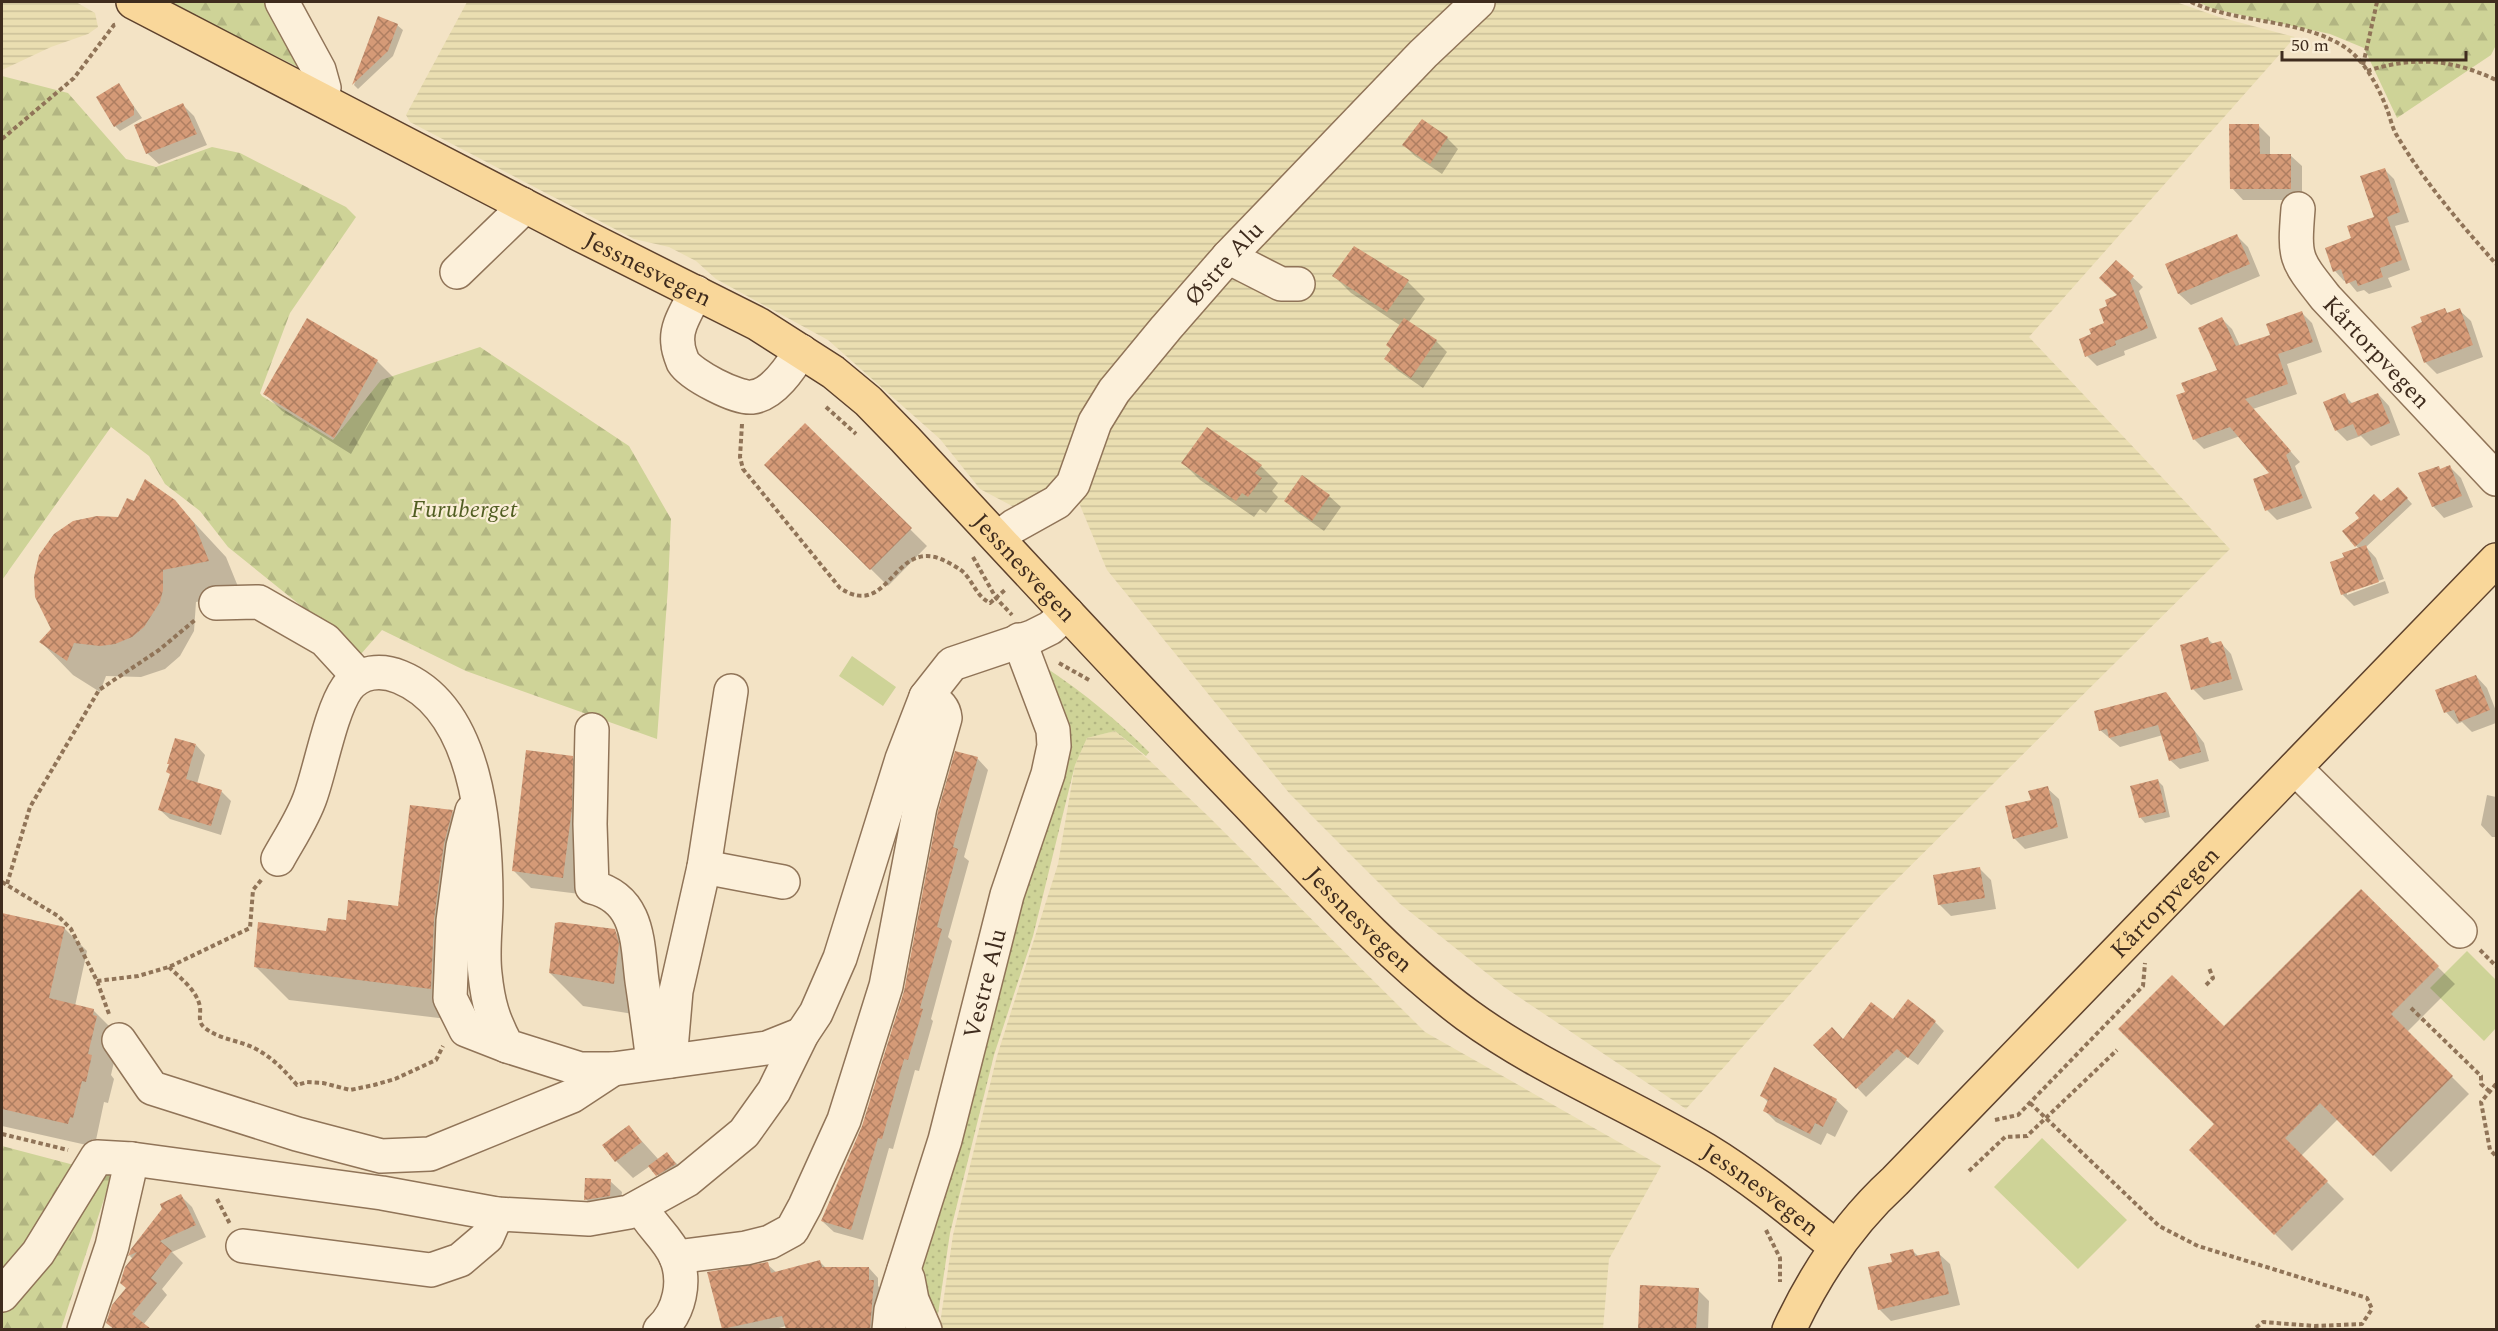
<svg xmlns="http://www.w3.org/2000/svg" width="2498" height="1331" viewBox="0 0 2498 1331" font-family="Spectral,serif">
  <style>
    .farmland { fill: url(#farmland-rules) }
    .green { fill: url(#green-dots) }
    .forest { fill: url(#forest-firs) }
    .pitch { fill: #ced397 }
    .shadow { fill: #0003 }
    .building { fill: url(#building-cross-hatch) }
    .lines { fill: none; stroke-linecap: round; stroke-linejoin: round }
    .minor-casing { stroke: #907458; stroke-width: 36 }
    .major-casing { stroke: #5e422d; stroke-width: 36 }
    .path { stroke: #907458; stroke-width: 4; stroke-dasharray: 4.5 3; stroke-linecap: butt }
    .minor { stroke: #fcf0da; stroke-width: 33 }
    .major { stroke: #f9d79a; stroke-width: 33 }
    .labels { text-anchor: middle; stroke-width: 4.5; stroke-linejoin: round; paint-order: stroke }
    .street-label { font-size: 24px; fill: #3f2c1e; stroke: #f9edd5 }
    .park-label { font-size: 24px; font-style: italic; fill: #515e22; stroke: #f9edd5 }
  </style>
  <defs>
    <pattern id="farmland-rules" width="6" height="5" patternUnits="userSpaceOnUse" patternTransform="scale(1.5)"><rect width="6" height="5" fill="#eadeb1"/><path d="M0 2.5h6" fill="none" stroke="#cabf98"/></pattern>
    <pattern id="green-dots" width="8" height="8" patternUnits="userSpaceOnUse" patternTransform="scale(1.5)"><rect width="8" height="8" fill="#ced397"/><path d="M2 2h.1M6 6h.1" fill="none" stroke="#b2b582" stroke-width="1.8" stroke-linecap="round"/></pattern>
    <pattern id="forest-firs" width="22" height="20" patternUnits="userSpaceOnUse" patternTransform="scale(1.5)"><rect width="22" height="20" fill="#ced397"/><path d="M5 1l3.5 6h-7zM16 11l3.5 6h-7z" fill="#b2b582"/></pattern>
    <pattern id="building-cross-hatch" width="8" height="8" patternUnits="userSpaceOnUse" patternTransform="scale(1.5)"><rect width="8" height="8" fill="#d59a77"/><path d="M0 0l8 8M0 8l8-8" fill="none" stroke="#ae7e61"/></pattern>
  </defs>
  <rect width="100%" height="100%" fill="#f3e3c5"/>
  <!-- farmland -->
  <path class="farmland" d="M2 2H76L95 13 98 27 88 34 51 47 2 70Z
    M467 2H2176L2219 17 2295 37 2029 337 2230 549 1874 902 1686 1109 1504 987 1399 903 1289 793 1107 570 1077 498 1043 494 1014 507 980 489 940 439 828 340 716 279 696 261 669 247 634 239 410 122 406 115Z
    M1115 731 1149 760 1207 815 1425 1032 1661 1166 1609 1259 1603 1329 942 1330 940 1324 953 1235 997 1056 1058 864 1075 765 1087 738Z"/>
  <!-- green -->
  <path class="green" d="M1048 669C1085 694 1117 720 1149 752L1146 756 1115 731 1087 738 1075 765 1033 936 994 1055 950 1233 938 1314 918 1290 919 1250 1048 794 1045 675Z"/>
  <!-- forest -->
  <path class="forest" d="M166 2H270L302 69Z
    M2198 2H2496V45L2491 55 2397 118 2364 48 2330 34 2213 9Z
    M2 76 68 93 126 159 156 167 212 147 240 153 346 207 356 217 290 313 260 393 262 396 333 440 381 380 480 347 629 446 671 519 668 587 657 739 466 671 382 630 361 654 228 547 200 511 165 484 149 456 111 427 2 580Z
    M2 1146 112 1175 61 1329H2Z"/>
  <!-- pitch -->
  <path class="pitch" d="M852 656 896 687 883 706 839 676Z
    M2467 951 2496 980V1028L2484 1041 2430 988Z
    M2042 1138 2127 1220 2078 1269 1994 1187Z"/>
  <!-- shadow -->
  <path class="shadow" d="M379 18 397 25 403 30 393 56 358 89 354 85Z
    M119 85 142 118 120 131 115 126Z
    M183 105 194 116 207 145 159 164 147 153Z
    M1422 121 1447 138 1458 149 1442 174 1415 156 1404 145Z
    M2259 126 2270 137V155H2290L2302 166V200H2243L2232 188Z
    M2384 169 2394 179 2409 222 2395 226 2410 270 2388 278 2392 287 2369 294 2364 290 2357 292 2347 280 2344 281 2335 271 2327 249 2353 239 2376 218Z
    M2237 236 2248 247 2260 276 2191 305 2179 294 2167 265Z
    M1356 248 1408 282 1425 299 1408 323 1436 341 1447 352 1423 388 1397 370 1386 359 1393 350 1401 326 1351 293 1334 276Z
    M2116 262 2143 287 2139 291 2157 338 2124 351 2125 355 2097 366 2087 356 2093 335 2106 324 2109 307 2119 296Z
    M2444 310 2449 314 2459 310 2471 321 2483 357 2437 374 2426 363 2413 328Z
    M2302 313 2312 323 2322 352 2287 364 2297 394 2253 409 2300 462 2295 466 2312 508 2277 520 2267 510 2271 474 2240 436 2204 449 2194 439 2186 393 2219 371 2222 319 2232 329 2240 346 2272 336Z
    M377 361 394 378 351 454 282 411 265 394Z
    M2378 394 2389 406 2400 435 2371 446 2361 436 2347 441 2336 430 2344 395 2353 404Z
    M805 425 927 546 888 586 766 465Z
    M1183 463 1261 466 1278 483 1272 491 1278 497 1266 513 1260 509 1254 517 1200 480Z
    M2450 467 2461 478 2473 507 2444 518 2433 506 2441 470Z
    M1303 477 1329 496 1341 507 1324 531 1297 512 1286 501Z
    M2403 494 2412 504 2366 547 2376 558 2384 579 2347 592V595L2385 581 2389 593 2354 606 2342 594 2345 558 2359 549 2344 532 2381 503Z
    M174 501 226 557 241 594 196 602 194 631 180 656 165 669 141 677 106 676 100 692 73 675 41 642 52 629 119 519 135 503Z
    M2208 639 2213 644 2220 642 2231 654 2243 690 2204 700 2193 689Z
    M2476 676 2487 688 2496 711V723L2472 732 2462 722 2457 724 2446 712Z
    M2166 694 2204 743 2209 761 2180 769 2170 760 2163 735 2120 747 2100 730Z
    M196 745 205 755 197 784 221 791 231 801 221 835 170 819 160 810Z
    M572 757 589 775 580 894 531 888 514 871Z
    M977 758 988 770 964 857 969 861 948 937 952 941 931 1019 933 1021 919 1071 915 1070 893 1149 889 1148 863 1240 834 1232 822 1221 863 1126Z
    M2158 781 2163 786 2170 817 2145 823 2140 817Z
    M2047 788 2059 799 2068 838 2025 849 2014 838 2033 801Z
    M2487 795 2496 797V837H2492L2481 825Z
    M452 812 485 844 467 952 464 1021 289 1000 256 967 328 932 399 908Z
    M1980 869 1991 880 1996 909 1951 916 1940 905 1935 876Z
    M2361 891 2455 984 2407 1032 2469 1094 2391 1172 2338 1119 2301 1156 2344 1199 2292 1251 2191 1150 2216 1124 2224 1028Z
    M2 914 64 928 87 951 75 1006 93 1010 116 1033 119 1040 111 1075 114 1079 108 1103 104 1102 96 1140 92 1139 91 1146 2 1126Z
    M614 931 647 964 646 1016 583 1006 550 973Z
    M1893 1021 1935 1022 1944 1031 1918 1065 1907 1057 1866 1097 1816 1045 1844 1041Z
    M1762 1096 1836 1100 1848 1111 1835 1137 1827 1133 1821 1145 1776 1122 1765 1111 1769 1103Z
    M629 1127 659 1160 667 1154 684 1171 674 1192 650 1166 633 1178 616 1161Z
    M610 1181 622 1192 620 1207 597 1211 586 1199Z
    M181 1196 192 1207 206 1237 172 1252 183 1263 162 1289 167 1295 143 1325 147 1330H114L108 1323 127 1288 133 1259 130 1256 132 1249Z
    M1913 1251 1919 1257 1938 1253 1950 1264 1960 1305 1891 1321 1879 1309 1893 1263Z
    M820 1262 826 1268H869L878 1278V1286L883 1291 881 1330H787L786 1326 772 1330H724L709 1273 767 1264 777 1273Z
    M1698 1290 1709 1301 1708 1330 1639 1328Z"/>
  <!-- building -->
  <path class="building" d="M378 16 398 24 388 51 352 85Z
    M119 83 134 107V115L114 127 96 97Z
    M183 103 197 134 146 154 134 125Z
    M1422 119 1448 137 1430 164 1402 145Z
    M2229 124H2259L2260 154H2291V189H2230Z
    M2385 168 2400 212 2387 217 2402 260 2380 268 2383 277 2358 286 2356 280 2346 284 2341 269 2333 272 2325 248 2351 238 2347 226 2374 217 2360 176Z
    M2237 234 2250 264 2178 294 2165 264Z
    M1354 246 1409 280 1387 312 1332 276Z
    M2116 260 2134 276 2130 281 2148 328 2115 341 2116 345 2085 357 2079 339 2091 334 2089 329 2104 323 2099 309 2107 306 2105 300 2117 295 2099 278Z
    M2445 308 2447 313 2460 308 2473 345 2424 363 2411 327 2422 322 2420 317Z
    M2302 311 2313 342 2278 354 2288 384 2245 399 2291 451 2286 455 2303 498 2265 511 2253 479 2269 473 2230 427 2193 440 2176 395 2185 392 2181 383 2217 370 2198 328 2222 317 2236 346 2270 335 2266 324Z
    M307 318 378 360 334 438 263 394Z
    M1404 318 1437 340 1411 378 1384 359 1391 349 1386 345Z
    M2345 393 2349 404 2378 393 2390 423 2358 436 2353 424 2335 431 2323 402Z
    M805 423 912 528 870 570 764 465Z
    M1207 427 1262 465 1255 473 1262 478 1248 497 1242 493 1236 501 1181 463Z
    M2450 465 2462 496 2432 507 2418 473 2439 466 2440 469Z
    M1302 475 1330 495 1312 521 1284 501Z
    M145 479 175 500 194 523 209 561 163 570V590L160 602 144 627 132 637 115 644 100 646 74 643 67 661 39 642 51 629 35 597 34 577 39 555 54 534 73 521 97 516 118 517 127 498 134 501Z
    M2398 487 2408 498 2355 547 2342 531 2359 518 2355 513 2374 494 2381 501Z
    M2366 545 2379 582 2341 595 2330 562 2344 557 2342 553Z
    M2208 637 2210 644 2221 641 2223 645 2232 679 2191 690 2180 645Z
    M2476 675 2490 710 2459 722 2454 710 2444 713 2435 690Z
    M2166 692 2195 732 2201 752 2169 761 2158 725 2109 738 2107 729 2099 731 2094 711Z
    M175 738 196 744 186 779 222 790 211 826 158 810 170 774 166 772 169 764H167Z
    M526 750 573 756 572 808 563 878 512 871Z
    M955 751 978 757 953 847 958 849 937 927 942 929 920 1008 923 1009 908 1060 904 1059 882 1139 878 1138 851 1230 821 1221 862 1126 904 991 938 811Z
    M2158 779 2166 812 2139 818 2130 786Z
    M2048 786 2058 827 2013 839 2005 806 2031 800 2028 791Z
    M410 805 453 810 444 843 434 919 431 989 254 967 258 922 326 931 328 918 346 920 348 900 398 906Z
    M1980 867 1985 898 1938 905 1933 875Z
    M2361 889 2439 966 2391 1014 2453 1076 2373 1156 2320 1103 2285 1138 2328 1181 2274 1235 2189 1150 2214 1124 2118 1029 2172 975 2224 1026Z
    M2 913 65 927 49 998 94 1009 93 1015 97 1016 88 1054 92 1055 86 1082 82 1081 73 1118 70 1117 68 1124 2 1109Z
    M559 922 615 929 619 944 614 984 549 973 555 923Z
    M1908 999 1936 1021 1908 1058 1897 1049 1856 1089 1813 1045 1832 1027 1843 1039 1871 1002 1893 1019Z
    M1774 1067 1837 1099 1823 1127 1815 1123 1810 1134 1763 1111 1768 1100 1760 1096Z
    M629 1125 642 1142 615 1162 602 1145Z
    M667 1152 676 1164 656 1176 648 1166Z
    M585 1178 611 1179 610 1196 584 1200Z
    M181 1194 196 1225 160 1241 172 1251 151 1278 157 1283 132 1314 151 1329H114L106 1323 112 1305 126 1288 120 1283 125 1267 137 1252 128 1256 131 1249 162 1209 160 1204Z
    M1913 1249 1915 1256 1939 1251 1949 1294 1878 1310 1868 1267 1892 1262 1890 1254Z
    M820 1260 822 1267H869V1280H874L870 1329H786L782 1316 722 1329 707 1272 768 1262 771 1273Z
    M1640 1285 1699 1288 1696 1329H1638Z"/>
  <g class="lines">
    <!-- minor casing -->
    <g class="minor-casing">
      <g id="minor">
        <path d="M282 2 319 70 324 88 319 98"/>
        <path id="s1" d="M2298 209C2294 259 2295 259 2326 298L2496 479"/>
        <path d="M1228 257 1281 284H1298"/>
        <path d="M457 272 518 213 522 204"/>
        <path d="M696 292C689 308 675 326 678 344 678 349 681 357 683 362 691 375 737 399 752 397 773 395 791 367 801 351"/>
        <path id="s2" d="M998 538 1014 526 1057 502 1073 484 1095 422 1114 391 1166 328 1228 257 1423 54 1478 2"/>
        <path d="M216 603 259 602 325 640 358 676"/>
        <path d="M592 730 590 824 592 887C640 899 637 943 642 981 646 1008 650 1036 653 1063"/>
        <path d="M2295 768 2460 931"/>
        <path d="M472 811 463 846 453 921 450 998 466 1030 507 1046"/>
        <path d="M278 859C289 839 304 817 311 795 321 766 331 711 347 688 360 671 381 669 400 677 478 709 486 829 486 901 486 925 482 950 485 974 488 1003 493 1020 507 1046L580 1069H613L767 1048 802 1034"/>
        <path d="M704 867 783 882"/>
        <path d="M119 1040 152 1088 297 1134 381 1156 430 1154 572 1096 613 1069"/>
        <path d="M670 1061 676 991 704 867 731 691"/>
        <path d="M641 1207C650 1225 668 1238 676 1257 686 1281 680 1312 660 1330"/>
        <path d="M243 1246 431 1270 460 1260 487 1237 497 1214"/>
        <path d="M676 1257 746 1248 770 1242 792 1230 805 1206 844 1120 886 986 920 807 945 718C944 707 936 701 926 697"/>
        <path d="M904 1270 908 1279 912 1300 925 1330"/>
        <path d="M2 1295 38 1253 97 1157 132 1159 382 1193 497 1214 589 1219 629 1212 687 1180 744 1133 774 1091 802 1034 816 1013 840 958 902 759 926 697 952 664 1032 637 1050 628 1067 613"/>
        <path d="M84 1330 112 1246 132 1159"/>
        <path id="s3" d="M889 1330 891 1310 945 1140 1007 895 1048 774 1054 746 1053 730 1019 640"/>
      </g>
    </g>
    <!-- major casing -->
    <g class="major-casing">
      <g id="major">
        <path id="s4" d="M133 2 581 235 758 324 833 372 868 401 905 439C1018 561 1131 683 1247 803 1317 876 1385 954 1467 1015 1541 1069 1627 1103 1706 1150 1752 1178 1794 1213 1836 1247"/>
        <path id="s5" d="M1789 1330C1815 1274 1849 1223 1895 1181L2496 560"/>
      </g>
    </g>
    <!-- path -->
    <path class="path" d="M2191 2C2239 24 2297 18 2343 46 2364 59 2378 86 2387 109 2390 117 2392 127 2396 134 2424 182 2460 223 2496 264
      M2363 65 2377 2
      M2367 71C2414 56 2452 59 2496 80
      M2 139 74 78 114 25 118 24
      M826 407 856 434
      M742 424 740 457 743 469 840 588C887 619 892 547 935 557 943 559 962 569 966 575 975 586 977 596 990 603L1006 589
      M973 557 996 598 1012 615
      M1059 663 1089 680
      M2 882 58 916 71 929 97 981 109 1014
      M7 884 30 807 99 690 159 650 195 620
      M2480 950 2496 966
      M169 967C180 978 197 990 200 1007 201 1015 197 1022 205 1028 220 1040 240 1040 256 1049 273 1058 285 1071 297 1085L307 1082 323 1083 350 1090 374 1085 395 1079 436 1060 443 1046
      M97 981 138 976 169 967 250 928 253 890 262 879
      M2206 985 2213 978 2209 968
      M2411 1008 2481 1076V1084L2490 1092
      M2496 1084 2481 1102 2490 1150 2496 1156
      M2030 1103 2159 1226 2198 1246 2367 1298 2372 1309 2362 1324 2315 1326 2263 1322 2253 1330
      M1995 1120 2018 1115 2143 986 2145 963
      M2 1134 68 1150
      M1969 1171 2005 1137 2027 1136 2117 1050
      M217 1199 230 1224
      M1766 1230 1780 1258V1282"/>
    <!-- minor -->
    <use href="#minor" class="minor"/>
    <!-- major -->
    <use href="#major" class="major"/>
  </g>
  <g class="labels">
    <!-- street labels -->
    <g class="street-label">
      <text dy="8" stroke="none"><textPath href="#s2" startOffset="364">Østre Alu</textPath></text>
      <text dy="8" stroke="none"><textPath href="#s4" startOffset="580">Jessnesvegen</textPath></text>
      <text dy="8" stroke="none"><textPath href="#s1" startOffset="172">Kårtorpvegen</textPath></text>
      <text dy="8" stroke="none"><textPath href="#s4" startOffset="1066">Jessnesvegen</textPath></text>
      <text dy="8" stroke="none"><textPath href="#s5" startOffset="572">Kårtorpvegen</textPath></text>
      <text dy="8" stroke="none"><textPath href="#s4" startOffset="1552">Jessnesvegen</textPath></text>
      <text dy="8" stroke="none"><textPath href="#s3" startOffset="360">Vestre Alu</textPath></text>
      <text dy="8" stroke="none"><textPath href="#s4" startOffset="2038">Jessnesvegen</textPath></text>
    </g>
    <!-- park labels -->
    <g class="park-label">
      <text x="464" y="517">Furuberget</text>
    </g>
  </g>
  <!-- border -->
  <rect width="2498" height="1331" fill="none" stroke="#3f2c1e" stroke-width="6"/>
  <!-- scale -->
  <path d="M2282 51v9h184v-9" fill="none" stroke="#3f2c1e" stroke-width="3"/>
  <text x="2291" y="51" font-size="18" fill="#3f2c1e" stroke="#f9edd5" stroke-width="4.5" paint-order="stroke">50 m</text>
</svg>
